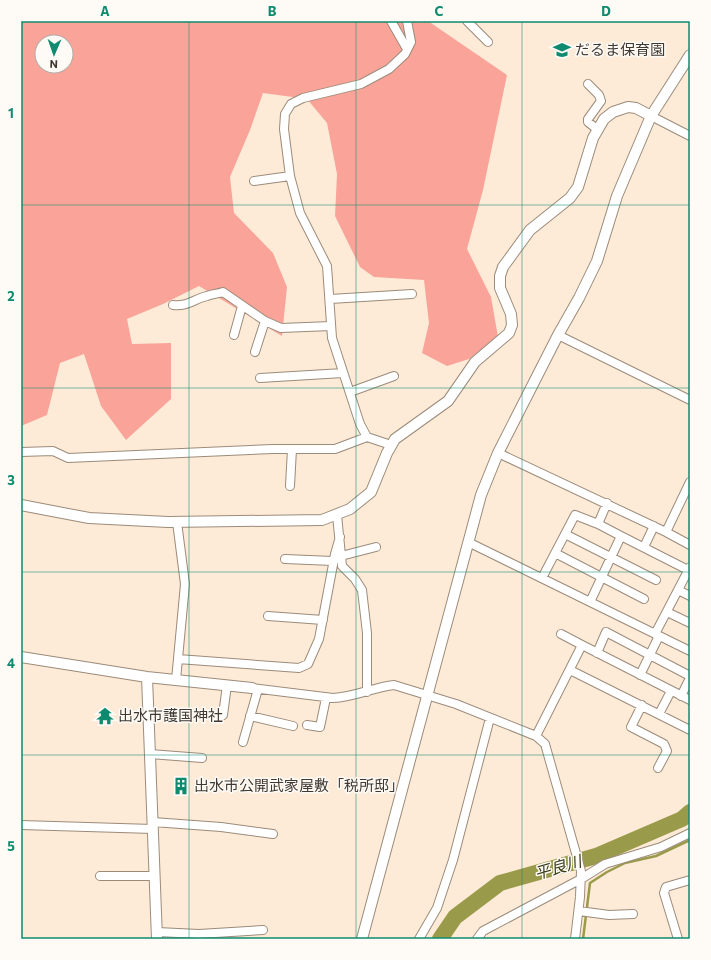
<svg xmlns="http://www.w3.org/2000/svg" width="711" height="960" viewBox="0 0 711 960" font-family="Commissioner,'Noto Sans JP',sans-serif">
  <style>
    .forest { fill: #faa499; fill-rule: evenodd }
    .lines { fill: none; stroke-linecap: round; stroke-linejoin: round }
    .stream { stroke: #9a9b4a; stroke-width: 2.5 }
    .river { stroke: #9a9b4a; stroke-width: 16 }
    .minor-casing { stroke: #9c8b7a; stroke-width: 10 }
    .tertiary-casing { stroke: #9c8b7a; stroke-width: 12 }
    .minor { stroke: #fff; stroke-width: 8 }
    .tertiary { stroke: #fff; stroke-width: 10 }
    .grid { fill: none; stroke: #0e8a6e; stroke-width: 1; stroke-opacity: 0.55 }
    .labels { text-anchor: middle; stroke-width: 3; stroke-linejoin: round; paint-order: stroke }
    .poi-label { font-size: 15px; fill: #403931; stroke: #fefbf7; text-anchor: start }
    .water-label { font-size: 16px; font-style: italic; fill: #383915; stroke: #fefbf7 }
    .neatline { fill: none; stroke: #0e8a6e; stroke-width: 1.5 }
    .grid-label { font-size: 13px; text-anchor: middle; font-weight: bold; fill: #0e8a6e }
  </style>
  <rect width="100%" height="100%" fill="#fdebd8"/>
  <!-- forest -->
  <path class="forest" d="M21 21H428L507 75 483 190 467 249 491 297 498 337 469 359 447 366 422 353 429 323 424 280 374 277 360 267 335 216 337 174 327 123 307 99 263 93 250 130 230 177 234 213 273 253 287 287 282 336 199 286 163 304 127 319 132 344 171 343V399L126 440 101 406 84 354 60 363 47 415 21 426ZM42 42H66V66H42Z"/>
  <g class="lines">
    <!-- stream -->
    <path class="stream" d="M583 939 590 883 607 872 625 863 656 856 690 840"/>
    <!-- river -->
    <path class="river" d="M440 939 455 917 500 883 596 856 682 819 690 812"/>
    <!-- minor casing -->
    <g class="minor-casing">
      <path id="minor" d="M391 21 407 49
        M467 21 488 42
        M588 84 599 95 601 101 588 119V122L598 130
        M651 116 690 136
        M254 181 290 176
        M330 299 412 294
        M173 305C187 307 194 299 207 296 212 294 217 294 223 292L265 321 281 328 331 326
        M234 335 242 306
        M558 335 690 400
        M255 352 265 321
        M260 378 343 373
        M350 392 394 376
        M367 437 360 424 332 338 327 266 300 213 290 176 284 129 285 114 291 104 303 98 361 84 389 69 405 54 411 42 407 21
        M21 452 53 451 68 458 273 449H335L367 437 391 445
        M498 453 666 532 690 482
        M290 486 292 449
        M607 503 598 524 621 536
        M337 515 342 566 355 579 362 590 367 633V692
        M666 532 690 545
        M565 534 656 580
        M468 542 690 651
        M644 547 654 526
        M555 553 644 599
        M341 556 376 547
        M285 559 333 561
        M542 578 575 515 598 524
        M678 590 690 596
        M590 602 621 536 690 571
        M667 612 690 623
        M268 616 323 620
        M561 634 582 645
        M655 634 690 567
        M597 653 606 632 690 676
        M178 659 299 668 308 664 319 639 335 554 340 537
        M570 670 690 730
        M640 675 659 636
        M176 680 185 584 177 522
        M252 688 333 698C355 697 374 687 394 685L456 704 536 736 545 744 581 871 580 897 575 939
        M681 696 690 678
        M642 705 631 727 664 744 667 751 658 768
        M659 714 671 691
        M250 716 293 726
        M218 718 223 715 227 685
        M307 725 320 727 326 698
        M536 736 582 645 690 700
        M243 742 258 689
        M150 754 202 758
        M153 822 221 827 273 834
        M21 825 153 829
        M100 876H155
        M579 911 609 915 633 914
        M157 932 199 934 263 930
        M419 939 437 908 453 860 490 718
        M477 939 483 931 581 879 605 864 661 847 690 833
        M678 939 664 893 666 887 690 880"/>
    </g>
    <!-- tertiary casing -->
    <g class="tertiary-casing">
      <path id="tertiary" d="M21 505 89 518 168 522 322 520 350 509 371 492 387 453 395 439 448 401 475 362 509 333 512 325 511 314 500 288V276L503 267 530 230 570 198 578 187 593 138 604 119 613 112 628 107 636 108 651 116
        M21 657 147 677 252 688
        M147 677 157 939
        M362 939 481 495 498 453 558 335 579 298 597 261 617 196 651 116 690 55"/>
    </g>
    <!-- minor -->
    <use href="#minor" class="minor"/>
    <!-- tertiary -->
    <use href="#tertiary" class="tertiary"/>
  </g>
  <!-- grid -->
  <path class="grid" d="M189 21V939M356 21V939M522 21V939M21 205H690M21 388H690M21 572H690M21 755H690"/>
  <!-- icons -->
  <defs>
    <g id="school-bare" transform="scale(1.38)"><path d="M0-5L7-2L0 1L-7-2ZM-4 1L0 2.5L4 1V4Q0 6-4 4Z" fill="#0e8a6e" stroke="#fefbf7" stroke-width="2.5" paint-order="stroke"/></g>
    <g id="temple-bare" transform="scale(1.38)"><path d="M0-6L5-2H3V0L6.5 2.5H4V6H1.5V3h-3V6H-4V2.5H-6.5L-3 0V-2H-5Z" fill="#0e8a6e" stroke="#fefbf7" stroke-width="2.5" paint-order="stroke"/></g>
    <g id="building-bare" transform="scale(1.38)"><path d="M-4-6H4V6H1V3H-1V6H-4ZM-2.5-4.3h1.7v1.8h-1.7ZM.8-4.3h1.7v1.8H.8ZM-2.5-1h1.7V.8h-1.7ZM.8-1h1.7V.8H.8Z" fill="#0e8a6e" stroke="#fefbf7" stroke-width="2.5" paint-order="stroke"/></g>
  </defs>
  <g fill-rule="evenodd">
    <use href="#school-bare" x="562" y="50"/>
    <use href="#temple-bare" x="105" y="716"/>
    <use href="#building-bare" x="181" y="786"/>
  </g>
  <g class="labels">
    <!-- poi labels -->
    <g class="poi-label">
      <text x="575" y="55">だるま保育園</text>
      <text x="118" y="721">出水市護国神社</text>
      <text x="194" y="791">出水市公開武家屋敷「税所邸」</text>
    </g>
    <!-- water labels -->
    <g class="water-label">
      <text transform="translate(558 867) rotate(-16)" y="6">平良川</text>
    </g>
  </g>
  <!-- border -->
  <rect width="711" height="960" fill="none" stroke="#fefbf7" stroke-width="44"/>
  <!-- north arrow -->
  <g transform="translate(54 54) rotate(182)"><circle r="19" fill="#fefbf7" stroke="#b2ada8"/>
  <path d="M0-3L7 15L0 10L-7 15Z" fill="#0e8a6e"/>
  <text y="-6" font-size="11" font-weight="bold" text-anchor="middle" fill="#403931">N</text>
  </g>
  <rect x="22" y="22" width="667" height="916" class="neatline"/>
  <g class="grid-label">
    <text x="105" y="16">A</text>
    <text x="272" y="16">B</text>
    <text x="439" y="16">C</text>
    <text x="606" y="16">D</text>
    <text x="11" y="118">1</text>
    <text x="11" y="301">2</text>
    <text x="11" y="485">3</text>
    <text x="11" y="668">4</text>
    <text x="11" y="851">5</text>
  </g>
</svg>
